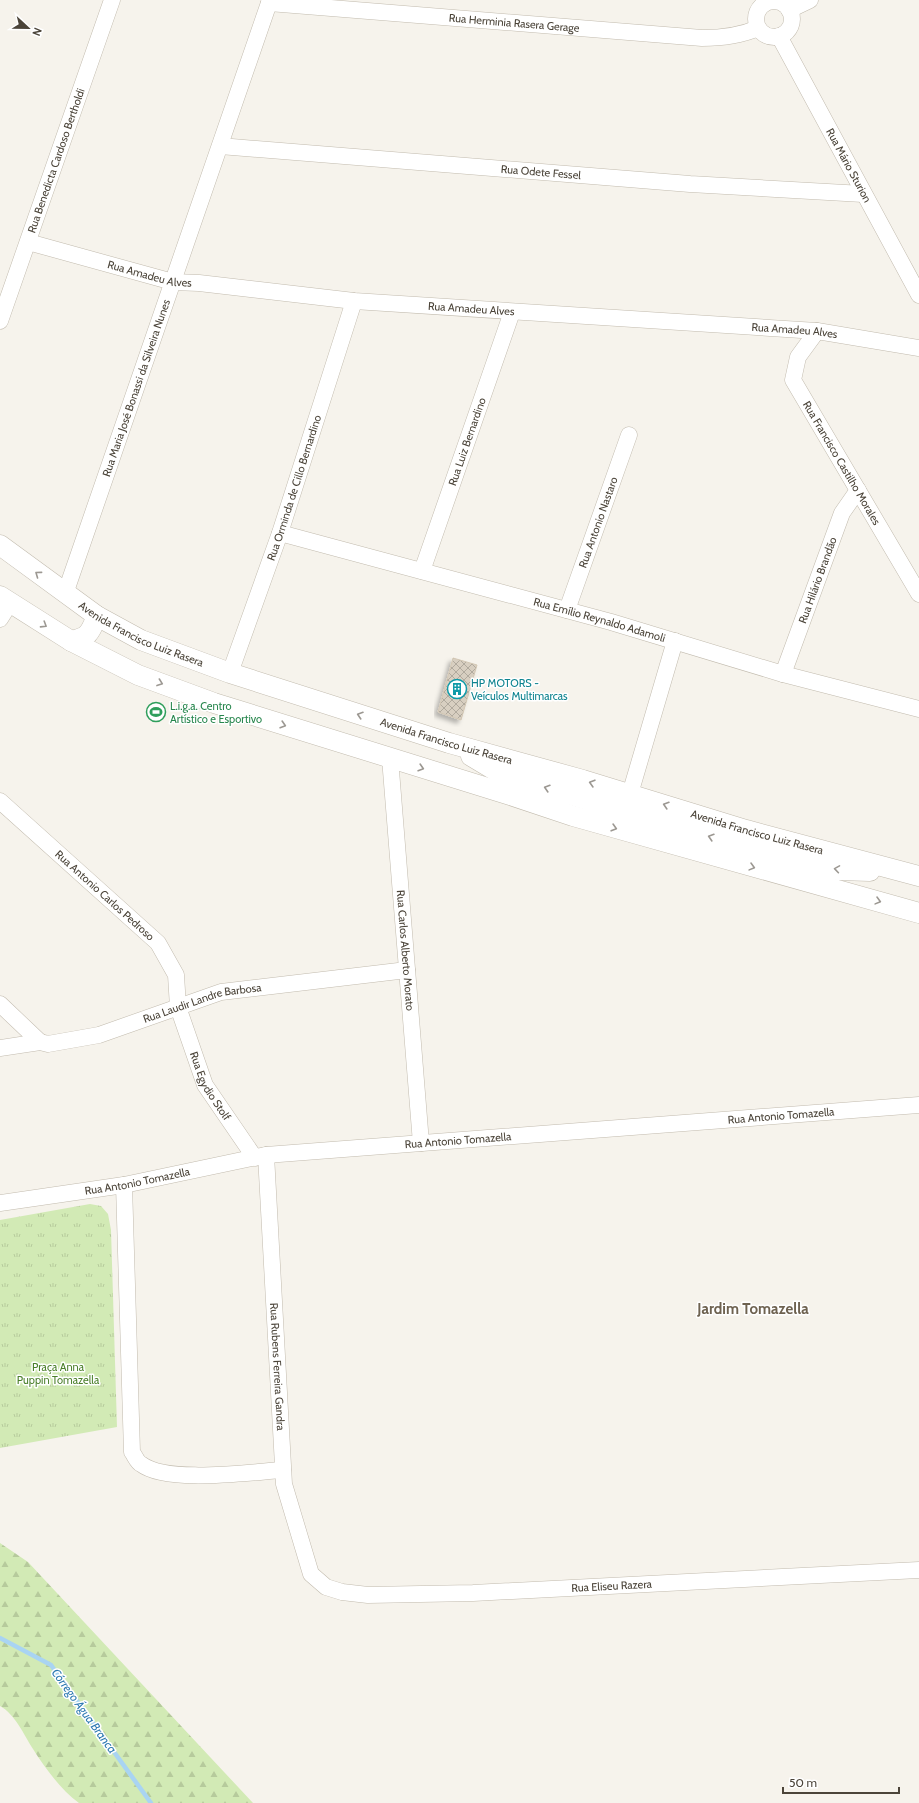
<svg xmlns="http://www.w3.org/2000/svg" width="919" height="1803" viewBox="0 0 919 1803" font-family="Cabin,sans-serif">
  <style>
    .grass { fill: url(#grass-tufts) }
    .forest { fill: url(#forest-firs) }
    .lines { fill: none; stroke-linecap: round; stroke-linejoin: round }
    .stream { stroke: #a9d4f2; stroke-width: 4.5 }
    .building { fill: url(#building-cross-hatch); stroke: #d3c7b4; filter: url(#shadow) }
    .minor-casing { stroke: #c2bbae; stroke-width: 17 }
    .tertiary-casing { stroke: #c2bbae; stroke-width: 21 }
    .minor { stroke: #fff; stroke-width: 16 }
    .tertiary { stroke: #fff; stroke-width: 20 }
    .oneway { stroke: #9c9892 }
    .labels { text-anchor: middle; stroke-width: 3; stroke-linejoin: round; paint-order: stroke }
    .street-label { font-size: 11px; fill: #4b4439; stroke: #fff }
    .culture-label { font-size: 11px; fill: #0d838f; stroke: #fff; text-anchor: start }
    .leisure-label { font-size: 11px; fill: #27864d; stroke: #fff; text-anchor: start }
    .park-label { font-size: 11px; fill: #4a7f2a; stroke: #fff }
    .water-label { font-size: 12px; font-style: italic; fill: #2e7ab2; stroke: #fff }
    .district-label { font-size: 15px; font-weight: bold; fill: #6e6250; stroke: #fff }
  </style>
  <defs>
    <pattern id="grass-tufts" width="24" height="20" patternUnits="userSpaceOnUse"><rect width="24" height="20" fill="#d2eab5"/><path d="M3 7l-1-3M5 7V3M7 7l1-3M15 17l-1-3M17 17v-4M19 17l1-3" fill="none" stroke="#b6ca9c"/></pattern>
    <pattern id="forest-firs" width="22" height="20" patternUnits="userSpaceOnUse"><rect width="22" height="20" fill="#d2eab5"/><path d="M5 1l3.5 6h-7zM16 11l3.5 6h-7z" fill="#b6ca9c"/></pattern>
    <pattern id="building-cross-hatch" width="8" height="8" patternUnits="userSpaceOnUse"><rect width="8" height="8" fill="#d8cfc1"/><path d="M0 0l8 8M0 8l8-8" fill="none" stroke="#b1aa9e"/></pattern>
    <filter id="shadow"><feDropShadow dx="-3.5" dy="3.5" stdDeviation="2" flood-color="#0004"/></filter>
  </defs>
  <rect width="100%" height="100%" fill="#f6f3ec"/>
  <!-- grass -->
  <path class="grass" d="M90 1204 101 1206 108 1214 111 1230 117 1427 0 1448V1220Z"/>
  <!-- forest -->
  <path class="forest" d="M0 1543 28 1562 253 1803H79C61 1790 45 1768 33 1749 24 1735 15 1714 0 1706Z"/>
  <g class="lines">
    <!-- stream -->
    <path class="stream" d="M0 1638 51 1665 151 1803"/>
  </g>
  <!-- building -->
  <path class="building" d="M453 658 477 665 461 720 438 712Z"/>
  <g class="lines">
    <!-- minor casing -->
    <g class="minor-casing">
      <g id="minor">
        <circle cx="774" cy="19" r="18"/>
        <path id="s1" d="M269 3 702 38C722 38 740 36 758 28"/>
        <path d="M789 10 810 0"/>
        <path id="s2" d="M779 36 919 295"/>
        <path id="s3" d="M220 146 690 184 863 194"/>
        <path id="s4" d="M28 242 173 282 199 283 354 301 817 331 919 348"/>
        <path id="s5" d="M0 321 112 0"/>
        <path id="s6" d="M817 331 798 357 793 380 919 594"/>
        <path id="s7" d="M280 533 611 622 783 674 919 709"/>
        <path id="s8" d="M422 571 512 312"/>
        <path id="s9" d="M65 594 270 0"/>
        <path id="s10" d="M567 610 629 435"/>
        <path d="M0 619 10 603"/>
        <path id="s11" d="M230 673 280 533 354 301"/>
        <path id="s12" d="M783 674 842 513 858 490"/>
        <path id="s13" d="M390 758 421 1143"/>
        <path d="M630 794 675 641"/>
        <path id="s14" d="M0 801 158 943 176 975 178 1007 205 1085 255 1158"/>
        <path d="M0 1004 40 1042"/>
        <path id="s15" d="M0 1048 40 1042 48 1044 99 1035 221 992 407 970"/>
        <path id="s16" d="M266 1155 284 1484 311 1574 326 1587 342 1592 368 1595 473 1593 919 1570"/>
        <path d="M124 1185 132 1452C135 1456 137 1462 141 1464 167 1484 250 1472 283 1470"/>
        <path id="s17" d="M0 1203 124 1185 266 1155 919 1105"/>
      </g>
    </g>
    <!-- tertiary casing -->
    <g class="tertiary-casing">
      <g id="tertiary">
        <path id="s18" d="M0 545 97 616 141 640 230 673 449 743 583 780 746 830 919 876"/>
        <path d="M0 596 71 641 138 675 214 703 510 795 573 816 919 913"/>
        <path d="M71 641C89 637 90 633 97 616"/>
        <path d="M471 756 501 774 741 846 838 870 870 871"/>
      </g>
    </g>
    <!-- minor -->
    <use href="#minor" class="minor"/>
    <!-- tertiary -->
    <use href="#tertiary" class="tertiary"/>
  </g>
  <!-- one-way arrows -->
  <defs><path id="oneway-chevron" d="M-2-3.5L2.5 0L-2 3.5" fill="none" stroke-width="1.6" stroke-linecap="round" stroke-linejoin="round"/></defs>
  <g class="oneway">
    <use href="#oneway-chevron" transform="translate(38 574) rotate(-144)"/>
    <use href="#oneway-chevron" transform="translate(44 625) rotate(32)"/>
    <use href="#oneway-chevron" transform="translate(160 683) rotate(20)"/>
    <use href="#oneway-chevron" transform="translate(360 715) rotate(-162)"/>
    <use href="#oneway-chevron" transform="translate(283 725) rotate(17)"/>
    <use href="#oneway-chevron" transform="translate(421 768) rotate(17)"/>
    <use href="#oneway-chevron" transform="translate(592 783) rotate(-164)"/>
    <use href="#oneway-chevron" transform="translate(547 788) rotate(-163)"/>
    <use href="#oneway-chevron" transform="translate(666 805) rotate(-163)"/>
    <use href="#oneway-chevron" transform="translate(614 828) rotate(16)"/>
    <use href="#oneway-chevron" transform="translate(711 837) rotate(-163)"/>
    <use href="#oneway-chevron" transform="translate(752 867) rotate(15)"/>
    <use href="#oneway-chevron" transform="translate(837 869) rotate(-171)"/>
    <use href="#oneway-chevron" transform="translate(878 901) rotate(15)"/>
  </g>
  <!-- icons -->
  <defs>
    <g id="building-ring" transform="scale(1)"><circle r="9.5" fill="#fff" stroke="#0f9aa8" stroke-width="1.5"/><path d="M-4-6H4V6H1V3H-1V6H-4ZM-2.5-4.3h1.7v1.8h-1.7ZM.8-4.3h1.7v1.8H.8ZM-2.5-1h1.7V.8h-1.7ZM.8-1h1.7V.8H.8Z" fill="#0f9aa8"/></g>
    <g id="stadium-ring" transform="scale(1)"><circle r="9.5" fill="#fff" stroke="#2e9e5b" stroke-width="1.5"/><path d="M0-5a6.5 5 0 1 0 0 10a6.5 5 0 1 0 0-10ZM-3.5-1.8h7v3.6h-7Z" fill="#2e9e5b"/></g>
  </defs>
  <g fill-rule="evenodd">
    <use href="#building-ring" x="457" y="689"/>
    <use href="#stadium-ring" x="156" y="712"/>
  </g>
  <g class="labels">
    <!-- street labels -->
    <g class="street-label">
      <text dy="4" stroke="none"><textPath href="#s1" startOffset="246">Rua Herminia Rasera Gerage</textPath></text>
      <text dy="4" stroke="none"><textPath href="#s5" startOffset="170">Rua Benedicta Cardoso Bertholdi</textPath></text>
      <text dy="4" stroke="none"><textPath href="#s2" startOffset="147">Rua Mário Sturion</textPath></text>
      <text dy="4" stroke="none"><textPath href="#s3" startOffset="322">Rua Odete Fessel</textPath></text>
      <text dy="4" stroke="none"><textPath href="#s4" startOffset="126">Rua Amadeu Alves</textPath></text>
      <text dy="4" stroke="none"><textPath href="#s4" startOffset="450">Rua Amadeu Alves</textPath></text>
      <text dy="4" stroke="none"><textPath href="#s4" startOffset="774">Rua Amadeu Alves</textPath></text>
      <text dy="4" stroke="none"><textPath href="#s9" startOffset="218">Rua Maria José Bonassi da Silveira Nunes</textPath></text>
      <text dy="4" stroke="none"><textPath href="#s8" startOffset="137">Rua Luiz Bernardino</textPath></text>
      <text dy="4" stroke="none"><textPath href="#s6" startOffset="152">Rua Francisco Castilho Morales</textPath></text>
      <text dy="4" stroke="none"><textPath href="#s11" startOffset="196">Rua Orminda de Cillo Bernardino</textPath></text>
      <text dy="4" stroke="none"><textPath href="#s10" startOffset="93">Rua Antonio Nastaro</textPath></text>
      <text dy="4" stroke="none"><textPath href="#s12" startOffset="100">Rua Hilário Brandão</textPath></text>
      <text dy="4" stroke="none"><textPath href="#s7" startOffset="331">Rua Emílio Reynaldo Adamoli</textPath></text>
      <text dy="4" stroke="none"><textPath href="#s18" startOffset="168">Avenida Francisco Luiz Rasera</textPath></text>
      <text dy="4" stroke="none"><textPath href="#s18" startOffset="492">Avenida Francisco Luiz Rasera</textPath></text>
      <text dy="4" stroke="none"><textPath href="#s18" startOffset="816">Avenida Francisco Luiz Rasera</textPath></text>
      <text dy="4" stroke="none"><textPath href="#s14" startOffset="141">Rua Antonio Carlos Pedroso</textPath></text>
      <text dy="4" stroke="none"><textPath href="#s13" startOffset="193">Rua Carlos Alberto Morato</textPath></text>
      <text dy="4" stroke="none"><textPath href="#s15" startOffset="209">Rua Laudir Landre Barbosa</textPath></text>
      <text dy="4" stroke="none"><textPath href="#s14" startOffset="367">Rua Egydio Stolf</textPath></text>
      <text dy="4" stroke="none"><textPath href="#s17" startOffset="787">Rua Antonio Tomazella</textPath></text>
      <text dy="4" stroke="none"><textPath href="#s17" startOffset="463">Rua Antonio Tomazella</textPath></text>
      <text dy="4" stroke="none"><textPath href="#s17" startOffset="139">Rua Antonio Tomazella</textPath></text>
      <text dy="4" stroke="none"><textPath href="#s16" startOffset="212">Rua Rubens Ferreira Gandra</textPath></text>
      <text dy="4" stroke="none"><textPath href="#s16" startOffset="730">Rua Eliseu Razera</textPath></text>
    </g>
    <!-- culture labels -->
    <g class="culture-label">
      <text x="471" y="687">HP MOTORS -<tspan x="471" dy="13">Veículos Multimarcas</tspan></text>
    </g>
    <!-- leisure labels -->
    <g class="leisure-label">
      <text x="170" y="710">L.i.g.a. Centro<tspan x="170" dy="13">Artístico e Esportivo</tspan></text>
    </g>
    <!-- park labels -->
    <g class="park-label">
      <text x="58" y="1371">Praça Anna<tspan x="58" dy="13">Puppin Tomazella</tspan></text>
    </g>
    <!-- water labels -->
    <g class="water-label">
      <text transform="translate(84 1711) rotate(54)" y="4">Córrego Água Branca</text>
    </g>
    <!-- district labels -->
    <g class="district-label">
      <text x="753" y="1314">Jardim Tomazella</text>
    </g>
  </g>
  <!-- north arrow -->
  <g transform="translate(28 28) rotate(112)" stroke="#ffffff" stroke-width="3" paint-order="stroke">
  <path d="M0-3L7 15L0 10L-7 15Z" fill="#4b4439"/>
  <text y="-6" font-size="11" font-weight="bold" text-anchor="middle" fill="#4b4439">N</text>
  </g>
  <!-- scale -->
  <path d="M783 1787v6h116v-6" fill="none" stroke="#4b4439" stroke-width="2"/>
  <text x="789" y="1787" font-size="12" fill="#4b4439" stroke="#ffffff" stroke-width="3" paint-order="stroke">50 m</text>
</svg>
